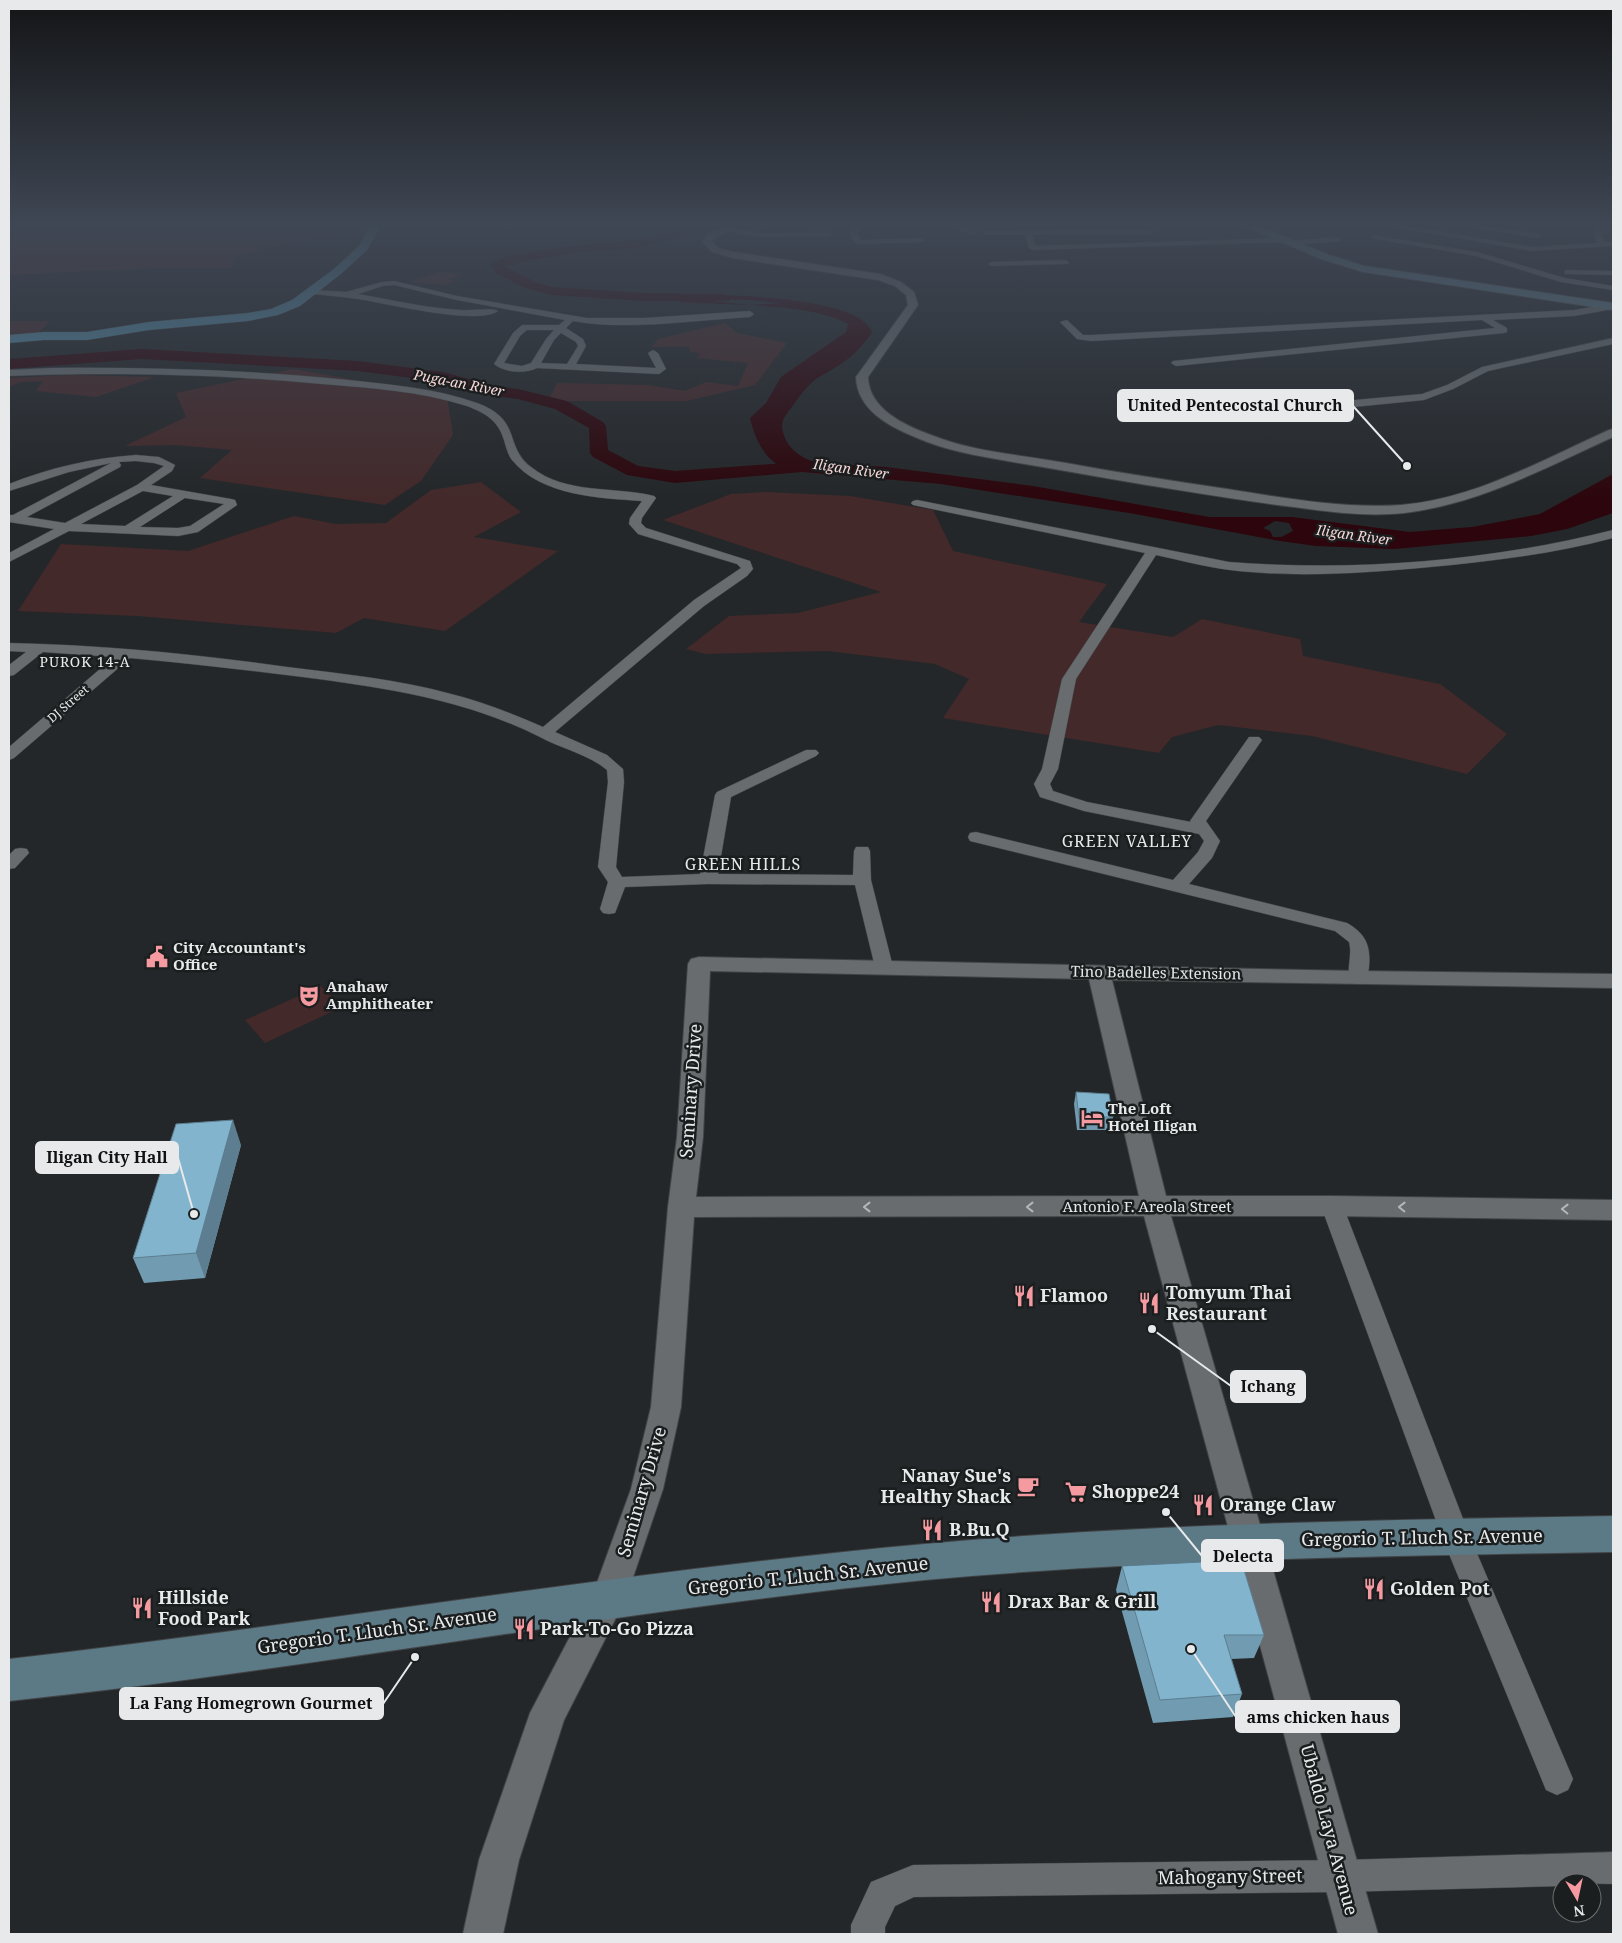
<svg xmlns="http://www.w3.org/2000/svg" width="1622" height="1943" viewBox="0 0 1622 1943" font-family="'Noto Serif',serif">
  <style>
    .green { fill: #43292a }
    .water { fill: #2c060c; fill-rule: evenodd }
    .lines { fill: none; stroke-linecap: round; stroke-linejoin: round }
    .river { fill: #2c060c; fill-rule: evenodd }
    .minor-casing { stroke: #414446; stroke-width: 1 }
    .tertiary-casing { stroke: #414446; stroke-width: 2 }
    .secondary-casing { stroke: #414446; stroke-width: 2 }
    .primary-casing { stroke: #414446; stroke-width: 1 }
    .minor { fill: #686c6e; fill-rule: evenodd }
    .tertiary { fill: #686c6e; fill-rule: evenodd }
    .secondary { fill: #5c7986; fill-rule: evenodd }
    .primary { fill: #50869e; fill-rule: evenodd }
    .wall { fill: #719bb0 }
    .shaded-wall { fill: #5c7e90 }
    .building { fill: #83b4cd; stroke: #5c7e90 }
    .oneway { stroke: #b4b7b9 }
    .labels { text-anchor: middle; stroke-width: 5; stroke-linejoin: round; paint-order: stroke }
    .far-street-label { font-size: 12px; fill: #e7e9eb; stroke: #1a1e1f }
    .far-water-label { font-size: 14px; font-style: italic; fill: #f9d7d8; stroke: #1a1e1f }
    .far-neighbourhood-label { font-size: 14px; letter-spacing: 1px; fill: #e7e9eb; stroke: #1a1e1f }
    .poi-label { font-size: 15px; font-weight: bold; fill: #e7e9eb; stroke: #1a1e1f; text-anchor: start }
    .street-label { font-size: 15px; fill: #e7e9eb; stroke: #1a1e1f }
    .neighbourhood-label { font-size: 16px; letter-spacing: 1px; fill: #e7e9eb; stroke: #1a1e1f }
    .near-street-label { font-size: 18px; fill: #e7e9eb; stroke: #1a1e1f }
    .near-poi-label { font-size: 18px; font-weight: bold; fill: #e7e9eb; stroke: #1a1e1f; text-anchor: start }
    .leader { fill: none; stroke: #e7e9eb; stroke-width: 2 }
    .callout-dot { fill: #e7e9eb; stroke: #1a1e1f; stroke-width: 2 }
    .callout { fill: #e7e9eb; stroke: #e7e9eb; stroke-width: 2 }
    .callout-label { font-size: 16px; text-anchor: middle; font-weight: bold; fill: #111 }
  </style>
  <rect width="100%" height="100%" fill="#242729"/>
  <!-- green -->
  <path class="green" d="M9 227H303L286 231 293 233 337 227H363V233L292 241 233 258V268H151L9 275Z
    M441 272 461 275 448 279 455 280 445 285 409 282Z
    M9 321H50L38 333 9 336Z
    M725 323 737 333 787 343 755 385 686 401H548L557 383 648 385 685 391 706 382 738 386 748 363 697 358 700 354 689 351 690 347H652L658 339Z
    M293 369 447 396 453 435 421 481 385 505 200 478 232 450 175 445 125 446 186 417 176 393Z
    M69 375 155 377 96 397 36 391 43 381 21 382 9 387V378Z
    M481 482 521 512 474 537 558 551 445 631 364 618 336 633 138 616 18 611 61 544 188 551 294 516 336 524 386 523 431 490Z
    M766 492 850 496 933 510 953 551 1107 584 1079 622 1173 637 1202 619 1300 639 1303 656 1440 684 1507 734 1467 774 1312 736 1218 725 1172 737 1159 753 943 718 969 679 935 664 828 651 706 654 686 649 729 616 798 613 881 592 663 520 731 494Z
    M321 986 342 1007 265 1043 245 1020Z"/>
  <!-- water -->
  <path class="water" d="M684 294C718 295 862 295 872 333 865 342 858 351 849 358 839 366 827 372 816 379 806 387 799 397 791 408 783 419 779 423 785 438 790 451 804 459 817 463L886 467 1033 486 1209 517H1292L1410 532 1472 527 1540 514 1613 474V513L1567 529 1531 536 1395 549 1316 546 1280 541 1129 513 941 484 791 471C767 464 755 441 750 418L766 403 781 377 846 332 848 324C814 303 722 305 680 302ZM715 299 750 300 781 303 749 305 711 301ZM1275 521 1289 523 1293 531 1281 537H1273L1270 531 1263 528Z"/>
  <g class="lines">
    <!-- river -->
    <path class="river" d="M686 227H707L705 230 643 247 573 253 504 266 535 282 552 287 643 293 724 294 731 298 729 301H643L551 295 525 288 497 274 490 265C502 249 616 243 641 239 656 237 672 231 686 227Z
      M142 349 358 361 443 372 495 386 518 389 567 401 603 422 606 426 608 450 638 466 675 471 813 461 819 462 822 466 819 470 813 471 675 483 627 475 593 457 590 453 589 428 555 409 518 399 494 396 442 382 358 371 142 359 9 369V359Z"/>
    <!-- minor casing -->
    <g class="minor-casing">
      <path id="minor" d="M725 227 758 233 829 232 833 234 829 236 758 237 725 231Z
        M853 227H860L858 233 861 240 921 238 925 240 921 242 858 244 854 242 850 233Z
        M952 227H963L977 233 973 235Z
        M1395 227H1413L1532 247 1597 243 1594 234 1602 227H1609L1601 236 1606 242H1613V246L1532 251Z
        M1474 227H1494L1538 234 1542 236 1538 238Z
        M1149 230 1153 232 1152 234 1032 235 1036 246 1283 238 1287 240 1283 242 1033 250 1029 248 1025 235H985L981 233 985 231Z
        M1373 235 1477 252 1565 278 1613 286V290L1561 282 1476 256 1376 239 1372 237Z
        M1337 237 1341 239 1340 241 1290 245 1286 243 1290 241Z
        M1065 260 1069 262 1068 264 992 266 988 264 992 262Z
        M1565 270 1613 271V275L1568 274H1565Z
        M394 281 457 296 587 318H644L750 311 754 314 750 317C695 320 627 331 573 321L566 328 583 339 586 346 576 364 656 368 648 353 653 350 658 353 666 369 659 374 537 368C525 374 505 373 494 364L513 333 522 325H559L565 320 457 300 394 285 383 286 358 294C392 300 426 308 461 310 470 311 493 307 498 311 478 326 385 303 358 299 343 297 327 295 312 294L308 292 312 290 346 292 382 282ZM527 330H554L546 339 531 363 522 366 504 363 520 336ZM561 333 576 342 578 346 567 364 541 363 554 340Z
        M1610 304 1613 305V309L1574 316 1493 320 1507 328V332L1504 333 1176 366 1171 363 1173 361 1495 328 1482 320 1091 341 1077 339 1060 322 1067 320 1083 335H1091L1574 310Z
        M1613 338V344L1488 371 1453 389 1424 400 1323 410 1186 420 1182 419V415L1251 409 1237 400 1229 399 1163 403 1158 400 1163 397 1229 393 1243 396 1264 408 1422 394 1447 385 1482 367Z
        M50 368C149 367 250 370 348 380 392 385 435 388 477 403 523 420 503 445 531 467 566 495 614 486 654 496L656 498 642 518 641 523 646 528 750 561 753 569 747 576 704 606 555 732 607 755 623 769 624 782 616 867 622 877 700 874 715 795 717 792 806 750H816L819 753 816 756 731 797 718 874 853 875 854 851 856 847H868L870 851 871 880 893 967 891 971 884 973 877 971 875 967 855 885 708 884 625 887 615 913 609 914 603 913 600 909 608 882 598 867 608 782 607 770C588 754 562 749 540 737 464 699 386 688 303 677 245 670 188 663 130 658L14 758 9 760V747L114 657 43 652 14 675 9 676V665L26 652 9 651V643C102 645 195 654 287 667 342 674 397 679 451 694 483 702 513 714 543 727L694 600 741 568 737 564 638 534 629 524 630 518 642 501C600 498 541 496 512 460 508 455 506 447 504 440 498 420 485 413 467 406 420 391 371 388 322 384 218 374 113 372 9 376V370Z
        M136 455 159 457 175 465 172 471 151 485 231 499 235 500 237 505 198 532 178 536 69 531 9 562V553L54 529 9 522V515H13L111 463 69 472 9 491V484C49 468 92 458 136 455ZM136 461 154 463 164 466 137 485 65 523 27 517 120 467 121 465 119 462ZM143 491 173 496 125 526 81 524ZM185 498 224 504 190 526 178 528 140 527Z
        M917 500 1229 562C1355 572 1491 561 1613 530V538C1553 554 1492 561 1430 567 1364 573 1296 578 1230 570 1205 567 1180 560 1156 555L1076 679 1058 769 1050 784 1053 791 1087 802 1191 822 1190 821 1249 737H1259L1262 740 1206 821 1220 841 1212 858 1189 884 1347 923C1366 934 1371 946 1369 967 1368 973 1368 977 1365 982L1358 984 1351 982C1345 972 1353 955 1349 942L1335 931 970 841 968 837 970 833 976 832 1173 880 1198 852 1204 841 1199 834 1084 811 1040 797 1034 784 1042 769 1062 679 1145 553 913 505 911 503 913 501Z
        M21 848 27 849 29 853 15 868 9 869V855L15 849Z
        M1332 1198 1340 1200 1343 1206 1470 1537 1573 1779 1568 1790 1557 1795 1546 1790 1442 1537 1321 1206 1324 1200Z
        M1613 1852V1884L1562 1883V1886L1342 1892 914 1897 895 1906 885 1927V1934H851V1925L871 1882 913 1865 1342 1860Z"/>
    </g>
    <!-- tertiary casing -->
    <g class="tertiary-casing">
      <path id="tertiary" d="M725 227H739L718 236 711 241 718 248 734 252 880 274 901 282 914 292 918 305 868 377C869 409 904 425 931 435 973 452 1022 455 1066 463 1120 473 1173 481 1227 489 1284 498 1343 509 1401 505 1475 499 1542 460 1609 430L1613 429V437C1545 468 1479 504 1404 513 1368 517 1330 512 1294 507 1243 501 1192 492 1141 484 1099 477 1056 469 1013 462 980 456 946 451 915 437 888 426 857 409 856 377L908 305 906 295 895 286 878 280 733 258 712 252 702 242 708 234Z
        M699 957 1358 971 1613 974V988L1112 980 1166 1196H1332L1613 1200V1220L1332 1216H1171L1378 1934H1338L1144 1216 694 1217 681 1407 663 1489 626 1598 564 1720 519 1860 503 1934H463L479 1860 530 1713 594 1591 631 1489 651 1407 668 1207 677 1137 688 964 691 959ZM710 971 1089 979 1139 1196 696 1197 703 1137Z"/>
    </g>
    <!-- secondary casing -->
    <g class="secondary-casing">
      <path id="secondary" d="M1246 227H1261L1329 255 1365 266 1613 303V310L1363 272 1321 259Z
        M1613 1516V1552C1384 1556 1153 1559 925 1580 618 1610 315 1669 9 1701V1659C315 1624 619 1572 925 1544 1154 1523 1384 1520 1613 1516Z"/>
    </g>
    <!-- primary casing -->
    <g class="primary-casing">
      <path id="primary" d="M370 227H380L367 250 342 273 300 306 278 315 248 321 149 330 87 340H44L9 343V335L44 332H87L149 322 248 313 271 309 292 300 334 269 359 246Z"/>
    </g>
    <!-- minor -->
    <use href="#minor" class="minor"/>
    <!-- tertiary -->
    <use href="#tertiary" class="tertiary"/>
    <!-- secondary -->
    <use href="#secondary" class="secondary"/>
    <!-- primary -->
    <use href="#primary" class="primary"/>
  </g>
  <!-- wall -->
  <path class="wall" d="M1076 1092 1113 1117 1110 1130H1077L1074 1104Z
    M241 1145 205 1278 144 1283 133 1258Z
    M1122 1566 1264 1635 1254 1658 1231 1659 1242 1694 1233 1717 1153 1723 1116 1590Z"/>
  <!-- shaded-wall -->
  <path class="shaded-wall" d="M233 1120 241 1145 205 1278 196 1253Z"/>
  <!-- building -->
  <path class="building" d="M1076 1092 1109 1094 1113 1117H1079Z
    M233 1120 196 1253 133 1258 176 1124Z
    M1241 1560 1264 1635H1224L1242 1694 1160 1700 1122 1566Z"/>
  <!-- one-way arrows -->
  <defs><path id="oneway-chevron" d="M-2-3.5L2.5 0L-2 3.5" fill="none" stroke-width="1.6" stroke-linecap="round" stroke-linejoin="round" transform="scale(1.25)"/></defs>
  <g class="oneway">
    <use href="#oneway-chevron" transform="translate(867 1207) rotate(180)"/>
    <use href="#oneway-chevron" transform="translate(1030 1207) rotate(180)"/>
    <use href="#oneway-chevron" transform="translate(1402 1207) rotate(-179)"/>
    <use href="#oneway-chevron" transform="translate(1565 1209) rotate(-179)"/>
  </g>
  <!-- sky -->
  <linearGradient id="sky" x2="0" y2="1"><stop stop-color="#141517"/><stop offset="0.45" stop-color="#3f4754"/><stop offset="1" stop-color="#3f4754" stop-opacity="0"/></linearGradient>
  <rect width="1622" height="499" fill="url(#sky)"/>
  <!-- icons -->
  <defs>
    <g id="civic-bare" transform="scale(1.725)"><path d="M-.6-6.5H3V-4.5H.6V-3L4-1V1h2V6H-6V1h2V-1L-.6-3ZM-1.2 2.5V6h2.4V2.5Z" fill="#f49aa0" stroke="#1a1e1f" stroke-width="2.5" paint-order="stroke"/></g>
    <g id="theatre-bare" transform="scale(1.725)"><path d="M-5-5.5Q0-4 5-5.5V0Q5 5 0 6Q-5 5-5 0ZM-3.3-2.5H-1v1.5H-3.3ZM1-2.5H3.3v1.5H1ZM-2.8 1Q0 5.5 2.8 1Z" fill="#f49aa0" stroke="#1a1e1f" stroke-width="2.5" paint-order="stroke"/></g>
    <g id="hotel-bare" transform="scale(1.725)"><path d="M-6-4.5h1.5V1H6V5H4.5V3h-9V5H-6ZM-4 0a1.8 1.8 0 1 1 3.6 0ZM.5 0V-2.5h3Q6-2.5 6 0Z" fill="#f49aa0" stroke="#1a1e1f" stroke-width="2.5" paint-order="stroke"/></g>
    <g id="restaurant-bare" transform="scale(1.725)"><path d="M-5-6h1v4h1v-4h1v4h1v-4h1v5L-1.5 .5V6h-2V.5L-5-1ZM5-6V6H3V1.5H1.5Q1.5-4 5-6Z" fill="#f49aa0" stroke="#1a1e1f" stroke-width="2.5" paint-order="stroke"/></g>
    <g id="cafe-bare" transform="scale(1.725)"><path d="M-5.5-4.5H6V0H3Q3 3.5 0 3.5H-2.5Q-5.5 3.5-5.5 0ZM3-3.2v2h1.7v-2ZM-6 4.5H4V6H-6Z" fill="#f49aa0" stroke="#1a1e1f" stroke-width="2.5" paint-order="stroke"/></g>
    <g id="supermarket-bare" transform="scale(1.725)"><path d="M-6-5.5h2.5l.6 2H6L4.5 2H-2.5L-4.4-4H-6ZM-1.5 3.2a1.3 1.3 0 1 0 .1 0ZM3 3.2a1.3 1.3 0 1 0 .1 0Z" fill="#f49aa0" stroke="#1a1e1f" stroke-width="2.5" paint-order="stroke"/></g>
  </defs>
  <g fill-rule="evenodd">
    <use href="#civic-bare" x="157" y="957"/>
    <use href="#theatre-bare" x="309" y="996"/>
    <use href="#hotel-bare" x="1092" y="1118"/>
    <use href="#restaurant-bare" x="1024" y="1296"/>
    <use href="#restaurant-bare" x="1149" y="1303"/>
    <use href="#cafe-bare" x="1028" y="1486"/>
    <use href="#supermarket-bare" x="1076" y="1492"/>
    <use href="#restaurant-bare" x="1203" y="1505"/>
    <use href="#restaurant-bare" x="932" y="1530"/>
    <use href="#restaurant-bare" x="1374" y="1589"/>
    <use href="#restaurant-bare" x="991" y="1602"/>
    <use href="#restaurant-bare" x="142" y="1608"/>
    <use href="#restaurant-bare" x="524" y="1629"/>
  </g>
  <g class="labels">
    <!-- far-street labels -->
    <g class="far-street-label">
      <text transform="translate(68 704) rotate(-41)" y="4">DJ Street</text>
    </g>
    <!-- far-water labels -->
    <g class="far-water-label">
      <text transform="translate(459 383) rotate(11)" y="5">Puga-an River</text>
      <text transform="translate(851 469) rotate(8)" y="5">Iligan River</text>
      <text transform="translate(1354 535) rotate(8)" y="5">Iligan River</text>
    </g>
    <!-- far-neighbourhood labels -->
    <g class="far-neighbourhood-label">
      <text x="85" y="667">PUROK 14-A</text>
    </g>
    <!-- poi labels -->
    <g class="poi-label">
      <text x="173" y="953">City Accountant's<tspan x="173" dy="17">Office</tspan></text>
      <text x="326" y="992">Anahaw<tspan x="326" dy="17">Amphitheater</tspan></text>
      <text x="1108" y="1114">The Loft<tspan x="1108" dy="17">Hotel Iligan</tspan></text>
    </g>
    <!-- street labels -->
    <g class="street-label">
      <text transform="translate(1156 973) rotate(1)" y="5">Tino Badelles Extension</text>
      <text x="1147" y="1212">Antonio F. Areola Street</text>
    </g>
    <!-- neighbourhood labels -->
    <g class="neighbourhood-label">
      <text x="1127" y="847">GREEN VALLEY</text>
      <text x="743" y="870">GREEN HILLS</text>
    </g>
    <!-- near-street labels -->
    <g class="near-street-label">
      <text transform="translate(691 1091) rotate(-86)" y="6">Seminary Drive</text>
      <text transform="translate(642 1492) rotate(-74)" y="6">Seminary Drive</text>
      <text transform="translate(1422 1538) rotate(-1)" y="6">Gregorio T. Lluch Sr. Avenue</text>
      <text transform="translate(808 1576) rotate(-6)" y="6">Gregorio T. Lluch Sr. Avenue</text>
      <text transform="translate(377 1631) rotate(-8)" y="6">Gregorio T. Lluch Sr. Avenue</text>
      <text transform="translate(1329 1830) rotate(75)" y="6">Ubaldo Laya Avenue</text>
      <text transform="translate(1230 1877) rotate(-1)" y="6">Mahogany Street</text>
    </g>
    <!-- near-poi labels -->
    <g class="near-poi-label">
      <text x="1166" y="1299">Tomyum Thai<tspan x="1166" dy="21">Restaurant</tspan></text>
      <text x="1040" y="1302">Flamoo</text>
      <text x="1011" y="1482" text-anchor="end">Nanay Sue's<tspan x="1011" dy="21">Healthy Shack</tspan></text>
      <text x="1092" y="1498">Shoppe24</text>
      <text x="1220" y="1511">Orange Claw</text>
      <text x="949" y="1536">B.Bu.Q</text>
      <text x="1390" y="1595">Golden Pot</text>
      <text x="158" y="1604">Hillside<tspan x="158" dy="21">Food Park</tspan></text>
      <text x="1008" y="1608">Drax Bar &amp; Grill</text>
      <text x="540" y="1635">Park-To-Go Pizza</text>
    </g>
  </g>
  <!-- callouts -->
  <path class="leader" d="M1407 466L1353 406M194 1214L178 1158M1152 1329L1231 1386M1166 1512L1202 1556M415 1657L383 1704M1191 1649L1236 1717"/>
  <g class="callout-dot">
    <circle cx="1407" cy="466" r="5"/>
    <circle cx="194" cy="1214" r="5"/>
    <circle cx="1152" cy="1329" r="5"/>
    <circle cx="1166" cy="1512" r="5"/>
    <circle cx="415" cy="1657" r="5"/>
    <circle cx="1191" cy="1649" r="5"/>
  </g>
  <g class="callout">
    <rect x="1118" y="390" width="235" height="31" rx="5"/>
    <rect x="36" y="1142" width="142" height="31" rx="5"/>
    <rect x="1231" y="1371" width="74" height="31" rx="5"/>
    <rect x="1202" y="1540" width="81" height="31" rx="5"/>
    <rect x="120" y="1688" width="263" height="31" rx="5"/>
    <rect x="1236" y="1701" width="163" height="31" rx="5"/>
  </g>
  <g class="callout-label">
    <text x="1235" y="411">United Pentecostal Church</text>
    <text x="107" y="1163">Iligan City Hall</text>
    <text x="1268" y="1392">Ichang</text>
    <text x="1243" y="1562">Delecta</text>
    <text x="251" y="1709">La Fang Homegrown Gourmet</text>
    <text x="1318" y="1723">ams chicken haus</text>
  </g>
  <!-- border -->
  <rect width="1622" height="1943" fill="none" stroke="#e7e9eb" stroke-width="20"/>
  <!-- north arrow -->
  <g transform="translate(1577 1898) rotate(171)"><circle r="24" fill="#1a1e1f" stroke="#6c6f71"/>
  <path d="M0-4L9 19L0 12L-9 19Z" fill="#f49aa0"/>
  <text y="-8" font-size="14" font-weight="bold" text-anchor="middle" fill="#e7e9eb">N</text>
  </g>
</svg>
